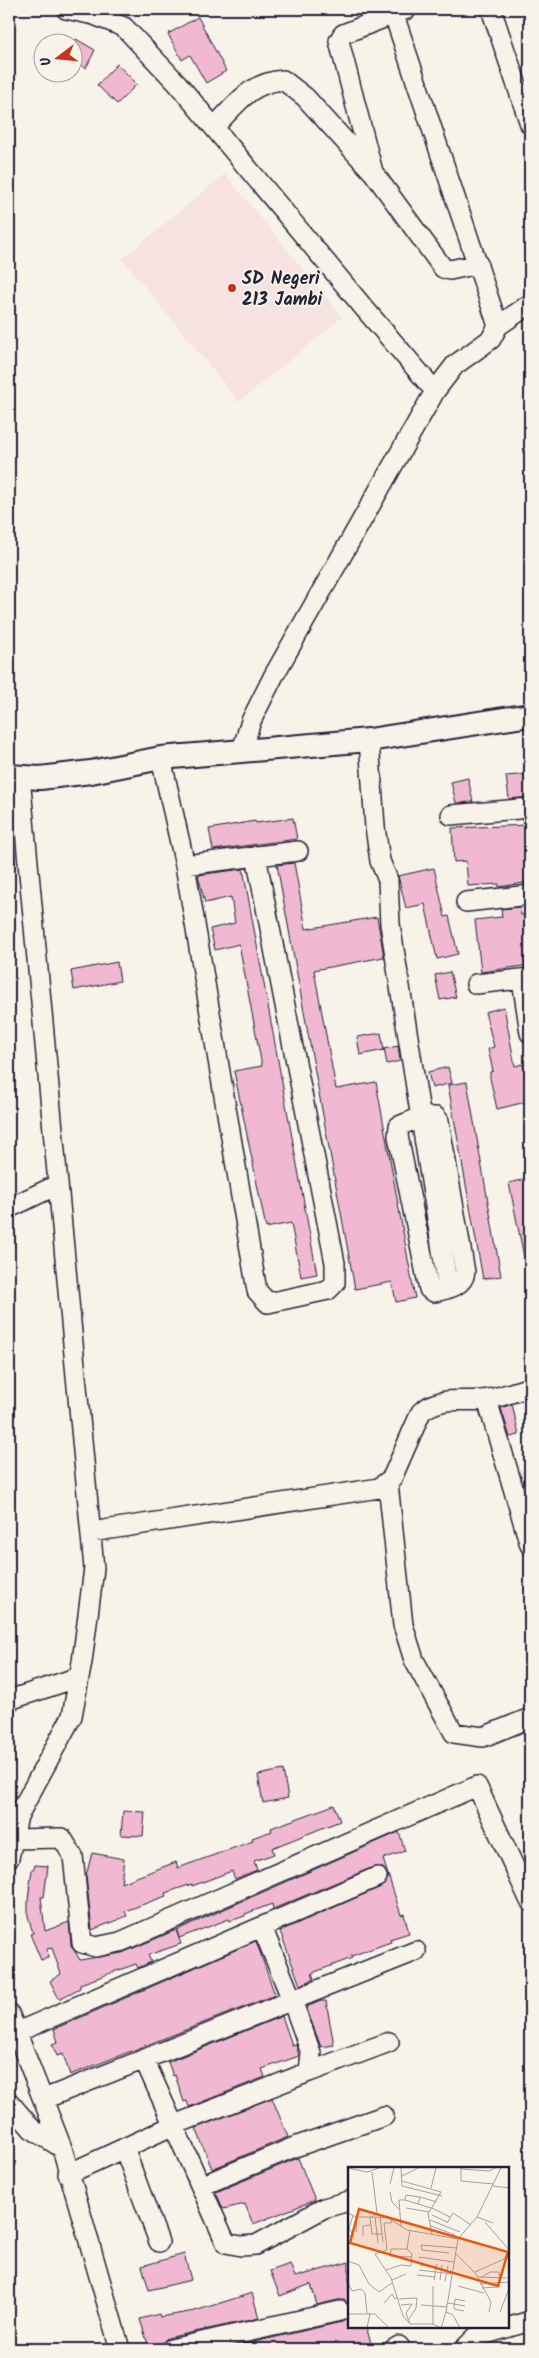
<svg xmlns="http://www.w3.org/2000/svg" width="539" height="2358" viewBox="0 0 539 2358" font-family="Kalam,sans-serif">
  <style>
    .built { fill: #f5e2e1 }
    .building { fill: #f0b9d1; stroke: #22223b }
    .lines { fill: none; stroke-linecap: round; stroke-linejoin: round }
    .minor-casing { stroke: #22223b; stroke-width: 22 }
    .tertiary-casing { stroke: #22223b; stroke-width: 26 }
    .minor { stroke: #f7f3e8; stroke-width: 19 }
    .tertiary { stroke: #f7f3e8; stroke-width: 22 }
    .poi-dot { fill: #c8321e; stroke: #f7f3e8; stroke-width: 2 }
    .labels { text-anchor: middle; stroke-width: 4; stroke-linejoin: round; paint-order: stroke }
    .poi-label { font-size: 18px; font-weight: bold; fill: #22223b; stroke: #f7f3e8; text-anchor: start }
    .inset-road { fill: none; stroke: #a29fa3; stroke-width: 1 }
    .view { fill: #e8590c; fill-opacity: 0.15; stroke: #e8590c; stroke-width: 2.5 }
    .inset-edge { fill: none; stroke: #22223b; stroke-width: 2.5 }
  </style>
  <rect width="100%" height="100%" fill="#f7f3e8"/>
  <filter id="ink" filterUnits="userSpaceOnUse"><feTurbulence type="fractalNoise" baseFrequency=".02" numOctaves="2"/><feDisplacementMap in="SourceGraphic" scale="10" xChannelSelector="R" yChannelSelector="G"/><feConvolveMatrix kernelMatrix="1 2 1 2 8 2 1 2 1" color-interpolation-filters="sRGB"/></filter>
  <g filter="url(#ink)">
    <!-- built -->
    <path class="built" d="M225 174 342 317 239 402 122 259Z"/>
    <!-- building -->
    <path class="building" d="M198 17 226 71 206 83 190 55 182 60 168 34Z
      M76 39 95 50 86 68 72 60V47Z
      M117 64 137 84 117 104 97 85Z
      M530 774V797L509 799 506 776Z
      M468 778 473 802 456 803 451 782Z
      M293 818 297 839 213 850 209 829 255 821 256 823Z
      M530 825V848H528L530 882 499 887V884L468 886 466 861 454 862 452 828Z
      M294 863 306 929 377 917 384 957 314 970 336 1089 376 1082 415 1298 396 1302 392 1282 355 1289 277 865Z
      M434 868 445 917 449 916 458 954 437 959 425 904 406 908 398 876Z
      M243 869 317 1274 301 1277 291 1223 266 1228 234 1071 262 1066 239 944 215 950 210 929 235 923 231 897 205 903 198 875Z
      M520 907 521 915 530 914V965L481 972 475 920 502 917 501 909Z
      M117 962 120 981 74 990 71 971Z
      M450 972 456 997 440 1000 435 975Z
      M504 1007 515 1066 523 1064 530 1101 497 1109 490 1078V1072L493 1071 488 1049 494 1047 485 1012Z
      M381 1033 384 1050 360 1055 357 1037Z
      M398 1046 400 1061 387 1064 384 1049Z
      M448 1067 452 1083 432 1088 428 1072Z
      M467 1082 501 1276 483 1279 448 1085Z
      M530 1178V1261L525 1262 509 1183Z
      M512 1404 519 1435 510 1437 501 1408Z
      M283 1770 288 1798 263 1803 258 1775Z
      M334 1805 340 1821 272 1848 274 1854 254 1861 257 1870 235 1879 232 1871 192 1886V1884L165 1893 166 1896 125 1911 127 1916 92 1930 86 1876 92 1853 124 1859 121 1883 176 1862 178 1868 253 1841 252 1838 272 1831 271 1828Z
      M123 1811 145 1812 143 1836 121 1835Z
      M399 1832 405 1851 383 1859 401 1915 404 1914 409 1933 390 1939 391 1942 351 1956 352 1958 312 1973 314 1979 300 1985 280 1931 381 1887 388 1878 383 1868 373 1867 273 1909 272 1904 245 1914V1916L230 1921 229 1919 179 1938 177 1930Z
      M35 1865 48 1866 44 1897H41L45 1931 69 1922 71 1945 80 1960 122 1953 176 1930 181 1944 148 1955 151 1962 138 1968 136 1964 80 1984V1988L59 1999 50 1981 61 1974 52 1948 47 1949 48 1958 41 1960 30 1934 33 1933 28 1916V1900L32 1869 34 1868Z
      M256 1941 275 1995 70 2075 63 2054 57 2056 52 2044 58 2042 54 2029Z
      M321 2001H326L334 2045 321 2047 306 2007Z
      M282 2016 292 2045 296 2044 299 2056 262 2069 265 2077 189 2107 187 2101 184 2102 175 2075 173 2076 168 2062Z
      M272 2098 288 2137 212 2169 196 2128Z
      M298 2158 315 2200 253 2224 245 2204 223 2209 216 2192Z
      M184 2254 191 2280 149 2290 142 2266Z
      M349 2262V2305L344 2300H338L317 2305 311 2284 280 2296 270 2271 290 2264 295 2277Z
      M252 2293 259 2318 167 2338 161 2344 149 2348 140 2319 159 2314 160 2317 195 2311Z
      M349 2317V2327H366L373 2349H242L241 2345 342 2322Z"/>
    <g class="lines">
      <!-- minor casing -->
      <g class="minor-casing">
        <path id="minor" d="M66 9 94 15 124 27 177 83 364 308 435 391
          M392 9 498 326
          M407 9 343 34 339 41 373 172 443 268 450 270 478 264
          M491 9 530 124
          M214 127C237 104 249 83 283 80L305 97 372 171
          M369 740 375 827 380 861 388 880 390 924 448 1288
          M242 750 251 721 273 677 435 391 455 365 491 339 498 326 530 304
          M161 758 185 865 257 1291 268 1303 328 1290 335 1283V1263L256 856
          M451 815 530 808
          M185 865 298 851
          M466 902 530 895
          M522 980 530 1033
          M476 984 530 978
          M421 1117H436L439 1121 465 1272C463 1287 447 1289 434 1292L429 1289 398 1136 399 1126Z
          M9 1208 57 1185
          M487 1400 530 1545
          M388 1483 403 1625 414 1660 454 1733 483 1737 530 1718
          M91 1532 379 1488 392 1478 421 1412C442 1394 464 1404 489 1399 503 1396 517 1391 530 1387
          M9 1700 79 1677
          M13 1839 62 1838 73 1856 82 1943 96 1947 120 1942 477 1786 530 1901
          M9 1858 18 1816 72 1716 82 1662 94 1568 20 777
          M9 2013 62 2148
          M15 2033 377 1877
          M144 2059 226 2243 241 2246 256 2245 324 2208 349 2201
          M309 2072 389 2042
          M44 2099 416 1951
          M9 2102 32 2129 62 2148 120 2349
          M124 2148 159 2242
          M68 2174 174 2125 309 2072 311 2053 292 2000 262 1927
          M201 2186 292 2148 384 2116
          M171 2349 340 2311
          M394 2349 399 2346 401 2349
          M464 2349 476 2337 530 2321"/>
      </g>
      <!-- tertiary casing -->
      <g class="tertiary-casing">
        <path id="tertiary" d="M9 776 40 778 91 772 161 758 369 740 530 715"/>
      </g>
      <!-- minor -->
      <use href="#minor" class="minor"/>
      <!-- tertiary -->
      <use href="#tertiary" class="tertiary"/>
    </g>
  </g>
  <!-- markers -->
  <circle class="poi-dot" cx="232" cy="288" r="5"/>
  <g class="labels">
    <!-- poi labels -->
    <g class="poi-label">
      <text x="242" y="284">SD Negeri<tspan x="242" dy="21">213 Jambi</tspan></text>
    </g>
  </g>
  <!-- overview -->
  <g transform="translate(348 2167)">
    <rect width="161" height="161" fill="#f7f3e8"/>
    <path class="inset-road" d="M0 1 19 5 31 1M53 1 54 19 94 29M113 1V14L146 17M113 2 141 4 147 1M54 9 70 1M54 14 93 25 80 47 84 67M42 17 46 1M145 19 162 21M83 21 88 1M42 25 44 35 51 42M70 37 57 33 58 28 72 30M58 41 81 45M83 41 70 37 72 30 89 35M84 41 102 50M0 46 8 50H24L29 46 24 5M84 48 99 55M32 49 35 75M22 50 24 67H34M24 50 40 51 59 63 110 72M27 50 30 76M129 50 145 56M44 53 43 56H36L39 83 27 87 43 111 55 149 61 156M82 53 112 65M137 55 161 83M99 56 105 46 123 58M83 59 107 68M53 60 51 33H57M8 65 9 50M15 69V59L23 58M0 70 5 68 1 61 5 49M59 82H43L42 89 63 90M101 86 74 83 73 78 109 81M108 87 128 107 143 135 141 145M71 90 106 95M0 94 11 98 21 117 31 125 44 116M72 98 89 100M38 103 53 98 63 99 64 87 59 82 62 63M71 103 105 107M127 105 156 92 162 82M69 108 87 110M130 110 159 111M134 110 142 105H151L152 115M44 113 58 107M86 113 89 97M92 113 94 98M97 114 100 99M0 116 4 124 13 122 17 126 19 146M132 117 162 115M110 119 136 126M134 121 150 120M51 132 69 131 68 141 61 152M36 136 44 127 47 132 49 130M100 136 117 139M53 138 64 137 58 146 62 157H85L93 161M73 138 99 140M116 144 106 142 107 132 117 134M98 145 105 148 112 161M152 145 162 119M0 147H27L41 161M85 157V119M19 161 22 146M93 161 98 145 110 72 129 50 153 1"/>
    <path class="view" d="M11 42 160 85 150 119 2 76Z"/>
    <rect width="161" height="161" class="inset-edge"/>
  </g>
  <!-- margin -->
  <rect width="539" height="2358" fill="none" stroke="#f7f3e8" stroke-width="30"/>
  <rect x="15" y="15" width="509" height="2328" fill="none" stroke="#22223b" stroke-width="2" filter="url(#ink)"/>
  <!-- north arrow -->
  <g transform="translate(58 58) rotate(254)"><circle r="24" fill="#f7f3e8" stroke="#a29fa3"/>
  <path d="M0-4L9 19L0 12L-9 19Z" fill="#c8321e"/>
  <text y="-8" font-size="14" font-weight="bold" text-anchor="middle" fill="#22223b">U</text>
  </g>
</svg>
